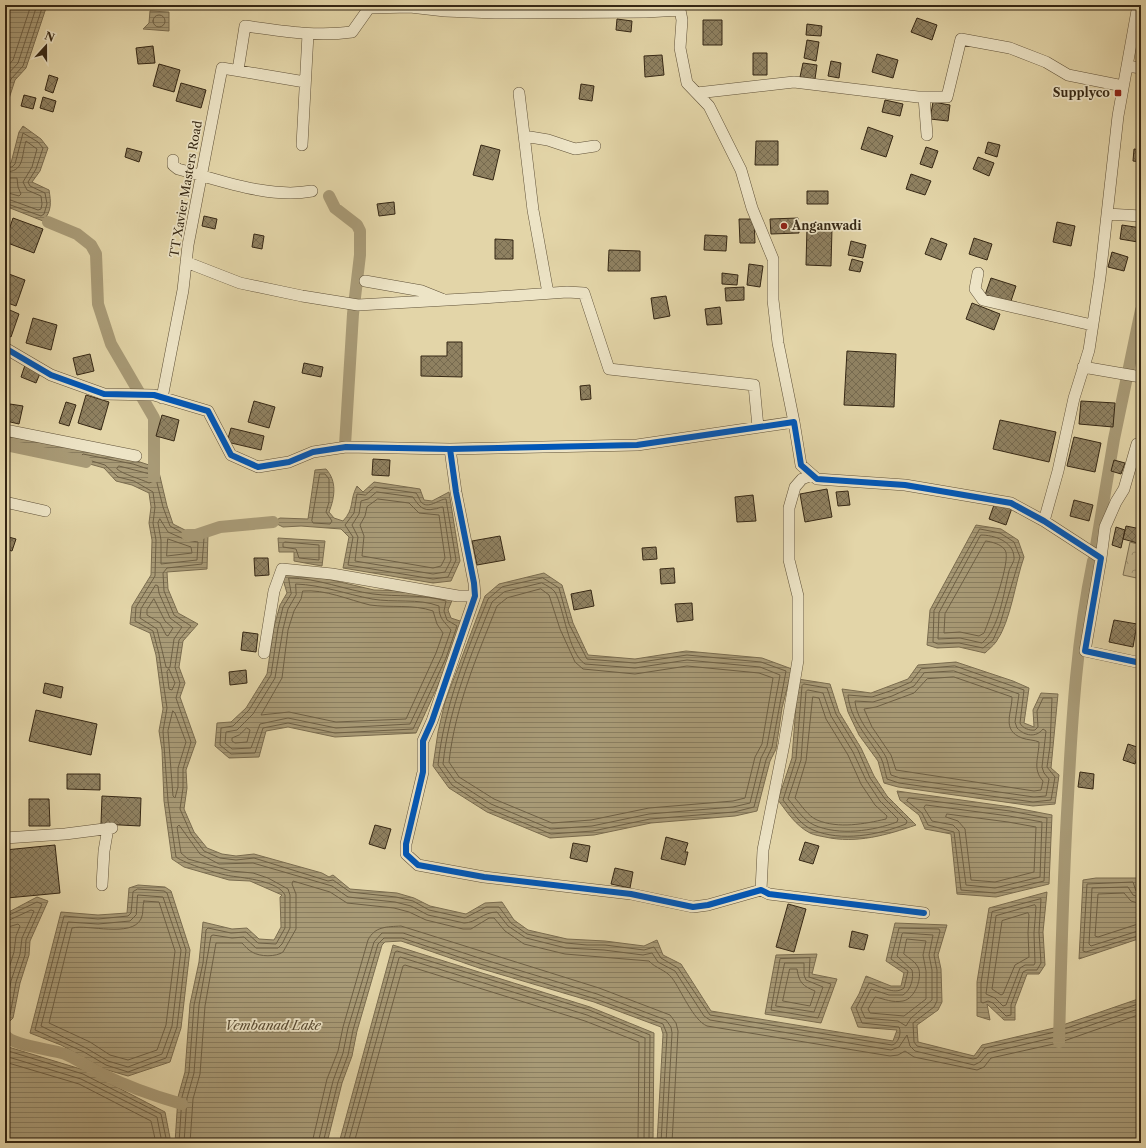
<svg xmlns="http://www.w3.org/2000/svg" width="1146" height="1148" viewBox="0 0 1146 1148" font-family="'Libre Caslon Text',serif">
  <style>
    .park { fill: url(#park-crowns); stroke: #7d6f52 }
    .water { fill: url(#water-rules); stroke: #7a6c4f }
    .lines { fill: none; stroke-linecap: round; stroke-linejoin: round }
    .shore { stroke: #6e6045; stroke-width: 1 }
    .canal { stroke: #a89a76; stroke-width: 12 }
    .building { fill: url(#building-cross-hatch); stroke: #352714 }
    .minor-casing { stroke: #605239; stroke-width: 12 }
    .minor { stroke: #ede4c6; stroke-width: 11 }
    .cycleway-casing { stroke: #ede4c6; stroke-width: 8 }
    .cycleway { stroke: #0057b8; stroke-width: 6 }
    .poi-dot { fill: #8f2418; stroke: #ede4c6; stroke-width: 1.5 }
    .labels { text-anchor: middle; stroke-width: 3.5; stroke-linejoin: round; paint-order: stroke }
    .poi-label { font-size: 12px; font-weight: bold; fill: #352714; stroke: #ede4c6; text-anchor: end }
    .street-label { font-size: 12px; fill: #352714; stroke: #ede4c6 }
    .water-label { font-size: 13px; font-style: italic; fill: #584a31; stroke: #ede4c6 }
  </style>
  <defs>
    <pattern id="park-crowns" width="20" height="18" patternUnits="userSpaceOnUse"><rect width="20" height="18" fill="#c5b78f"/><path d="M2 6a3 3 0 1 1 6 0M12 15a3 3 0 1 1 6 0" fill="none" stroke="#a19574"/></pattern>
    <pattern id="water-rules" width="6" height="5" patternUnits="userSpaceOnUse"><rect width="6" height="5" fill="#a89a76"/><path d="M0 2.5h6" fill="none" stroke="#8a7e60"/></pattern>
    <pattern id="building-cross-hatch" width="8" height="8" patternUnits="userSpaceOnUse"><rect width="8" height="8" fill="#8f8161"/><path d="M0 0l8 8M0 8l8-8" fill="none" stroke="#766a4f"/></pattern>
  </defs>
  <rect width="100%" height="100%" fill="#e3d5a8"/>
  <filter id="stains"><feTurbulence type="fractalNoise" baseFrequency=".005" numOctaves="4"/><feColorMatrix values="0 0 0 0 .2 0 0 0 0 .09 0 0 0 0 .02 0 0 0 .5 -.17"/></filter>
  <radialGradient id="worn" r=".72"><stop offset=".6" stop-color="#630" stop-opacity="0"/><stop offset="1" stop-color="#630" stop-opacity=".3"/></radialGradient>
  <!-- park -->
  <path class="park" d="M1130 542 1141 545V579L1123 575Z"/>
  <!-- water -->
  <path class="water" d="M5 5H47L26 68 15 80 5 111Z
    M150 11 169 12V31L143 29 149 23Z
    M23 126 41 139 48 148 40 171 32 182 49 190C51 202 52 211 43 221L5 206V163H11L19 132Z
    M5 435 134 460 158 468 167 506 173 524 189 532 208 533 207 569 167 572 168 589 178 613 198 624 183 641 179 667 185 683 180 697 196 742 186 770 187 788 184 809 194 832 207 848 222 854 236 856 254 854 322 873 329 877 333 875 350 889 397 893 414 898 430 906 466 914 485 903 502 902 514 920 528 930 567 939 605 941 644 946 657 940 663 955 681 964 711 1011 893 1041 897 1030 858 1027 851 1008 859 994 866 976 891 986H901L904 973 886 961 895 923 947 925 938 955 941 969 942 1002 938 1010 917 1025 918 1042 974 1056 982 1045 1054 1028 1141 998V1143H657L663 1034 661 1027 594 1002 479 968 401 941 385 942 382 945 357 1031 352 1056 342 1083 327 1143H175L178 1097 185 1072 190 1004 199 962 203 922 232 929 247 928 259 939 274 940 281 927 280 897 282 895 250 881 229 880 184 867 172 859 164 801 162 750 159 731 163 709 156 655 150 633 130 624 132 606 151 575 152 540 149 523 151 507 149 493 132 485 116 481 104 468 58 455 5 446Z
    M326 469C337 481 335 497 329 512L334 518 343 521C355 508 349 501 357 486L363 492 374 482 420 489 424 500 432 501 449 492 460 561 451 581 433 583 343 568 349 537 341 529 301 526 283 527 273 522 280 518 308 519 315 470Z
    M976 525 1001 529 1018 540 1024 557C1015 582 1011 621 996 642 993 646 988 650 985 653L959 647 937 648 927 645 930 610Z
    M278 538 325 541 322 566 294 561V552H279Z
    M287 573 319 577 374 590 408 591 453 598 448 610 451 618 463 622 450 659 416 733 335 737 288 727 266 731 259 757 229 758 215 746 217 723 231 722 246 708 267 674 274 627 280 605 287 593 282 576Z
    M544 573 562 585 573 623 588 655 635 659 686 651 762 658 792 669 782 708 776 749 770 761 757 811 735 816 651 823 594 835 550 838 487 812 449 788 433 766 438 732 445 702 485 596 499 584Z
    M956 662 1013 681 1029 688 1024 723 1034 727 1033 710 1041 693 1058 694 1051 768 1059 775 1055 804 1033 806 898 787 884 783 878 761 859 735 848 712 842 689 871 693 908 679 918 665Z
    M798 679 830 684 839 712 861 748 874 776 887 796 916 825C887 835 856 844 825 837 820 836 814 835 810 833 796 826 787 812 778 800L792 758Z
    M897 791 1011 807 1052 815 1049 884 996 897 957 894 951 834 925 829 919 815 900 800Z
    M1096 878H1139L1141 938 1079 959 1083 880Z
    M138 885 165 887 171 891 190 950 181 1028 170 1062 128 1076 104 1069 61 1045 30 1033 61 912 98 915 127 913 129 888Z
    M1047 892 1043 932 1045 965 1039 974H1027L1015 1006V1020H1004L987 1004 990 1020 977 1016V982L989 908Z
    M37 897 48 901 30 941 29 955 20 983 13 1018 5 1026V914Z
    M393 945 590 1007 654 1033 653 1143H339Z
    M817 954 812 974 837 979 821 1023 765 1014 776 955Z
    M5 1046 84 1070 165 1112 171 1143H5Z"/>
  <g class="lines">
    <!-- shore -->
    <path class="shore" d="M153 21a6 6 0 1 1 12 0a6 6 0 1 1-12 0Z
      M5 69 13 60 31 5
      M5 82 7 75 18 63 37 5
      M5 98 11 79 23 66 43 5
      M5 167H12L15 164 23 133 38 142 43 148 36 169 28 182 30 186 45 193 47 204 44 214 41 216 5 203
      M5 172C25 172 21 156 26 141L37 149 32 167 23 182 27 190 41 196 42 204 41 209 38 210 5 198
      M5 178H17L18 187 21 194 19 196 5 192
      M119 466 150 474 152 482 149 483C141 479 122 474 117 469Z
      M320 474H325L329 479V502L326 512 332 521 330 524 313 523 312 521Z
      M375 487 416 493C418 495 419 499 421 502 428 510 439 499 446 499L456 560 448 577 433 579 348 565 353 537 345 525 354 513 357 494 365 495Z
      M377 492 413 497C418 505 423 512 434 509 438 509 439 507 443 507L451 560 445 572 433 574 355 561 358 537 352 525 359 514 361 501 368 499Z
      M378 499 409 503 419 513 439 515 445 558 441 566 433 568 362 556 364 536 360 525 365 516 367 507Z
      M160 519 168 532 186 540 198 542 197 560 161 564V540L158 523Z
      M980 529 1000 533 1014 542 1020 557 1000 624 993 640 983 648 959 643 938 644 933 642 934 611Z
      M981 535C994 535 1013 541 1014 557 1015 561 1010 567 1009 571 1004 592 999 629 982 643L960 638 938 639 939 613Z
      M168 539 191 547 192 553 167 556Z
      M986 541C992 542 1001 544 1005 550 1012 559 989 621 984 633L979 636 960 632 944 633 945 614Z
      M285 542 319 545V560L299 558 296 549 283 547V544Z
      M289 578C318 578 345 590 373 594 397 597 423 594 446 601L444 611 447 620 457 626 446 658 413 729 335 733 288 723 263 728 255 753 231 754 220 745 221 728 233 726 249 710 271 675 278 628 283 607 291 594Z
      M543 578 559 588 569 624 587 659 635 663 687 655 761 662 786 671 772 747 766 760 754 807 734 812 650 819 593 831 551 834 489 809 452 785 438 765C444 707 466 653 488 599L502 587Z
      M542 583C546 585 552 588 555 592 564 608 568 653 585 664L635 668 687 660 760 667 780 675 767 746 761 758 750 803 733 807 649 814 592 826 551 829 491 804 455 781 443 764C449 707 471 655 492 602L504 592Z
      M296 584C322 585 346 594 372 599 394 603 418 598 439 606 439 619 444 621 451 630L442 656 410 724 336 728 288 718 260 724 251 748 232 749 225 743 226 732 237 730 253 714 275 678 283 629 288 609 296 595Z
      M156 585 158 586 159 593 170 618 182 627 174 639 170 667 168 668 166 667 157 629 140 618 141 609Z
      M541 589 549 595 560 629 575 662 583 669 635 674 687 666 759 673 773 678 762 744 755 757 745 798 733 801 649 808 591 820 552 823 494 799 459 777 449 762C455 707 477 656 497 606L507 598Z
      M303 591C325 589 349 600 370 605 391 608 413 604 433 611L437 624 443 633 436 653 406 719 336 722 289 712 261 715 282 678 288 630 294 611 301 599Z
      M154 599 165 621 173 628 168 636 166 635 160 623 147 615V610Z
      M955 666 1024 690 1020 723C1022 728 1030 731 1035 730L1038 727 1037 711 1043 698H1052L1050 746 1047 767 1055 777 1051 800 1033 802 899 783 887 779C885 772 884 764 881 758 869 738 850 720 848 695L872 697 890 691 911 682 921 669Z
      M169 669 175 683 172 690 169 689 167 672Z
      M954 671 1019 694 1015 722 1017 728C1025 736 1036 738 1043 729L1046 731 1042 767 1044 773 1049 779 1046 796 1034 797 900 778 891 775C889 769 888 762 886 757 876 739 857 723 855 701L873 702 892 696 914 686 924 673Z
      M954 677 1012 697C1012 713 1001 730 1022 738 1027 740 1035 740 1039 742 1039 757 1032 769 1043 781L1041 790 1034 791 896 770 891 755 872 727 864 709 876 707 914 693 927 679Z
      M804 684 827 688 836 714 858 750 870 778 885 799 907 821 906 824C878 835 842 842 813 830 800 825 791 810 783 800L796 759 802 686Z
      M808 690 823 693 831 716 853 752 866 780 880 801 898 819 897 822C873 831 839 836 814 825 803 820 796 808 788 799L801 760 806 692Z
      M813 697 819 698 826 719 848 755 861 784 875 805 887 816 886 819C864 824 839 829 817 820 808 816 801 805 795 798L806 761Z
      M173 711 175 713 186 742 178 768V787L175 798 173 796 168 731Z
      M247 728 250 730 247 742 235 743 232 741V738L239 735Z
      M909 798 1010 811 1047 818 1044 881 995 893 961 890 954 832 928 825 922 813 907 801Z
      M926 805 1009 816 1042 822 1040 877 995 888 966 885 959 831 953 825 932 821 924 808Z
      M947 814 1008 822 1036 827 1034 872 995 882 971 880 965 829 958 821 946 817Z
      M138 889 164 891 167 893 186 950 177 1027 166 1058 128 1072 106 1065 84 1052 35 1030 64 916 98 919 128 916 131 913 133 892Z
      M1141 893 1136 891 1133 882 1087 884 1083 951 1086 952 1141 935
      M138 895 163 897 181 950 172 1026 162 1054 128 1067 108 1061 86 1048 41 1026 68 922 98 924 130 921 136 915Z
      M1141 898 1133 895 1128 887 1092 888 1089 944 1091 946 1141 930
      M1041 899 1039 932 1041 963 1037 970H1027L1023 972 1011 1005V1015L1006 1016 993 1003 988 1001 983 1003 981 1002V983L992 912Z
      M144 901 159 902 175 951 166 1025 157 1050 128 1060 110 1055 90 1042 49 1023 72 928C88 924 131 938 141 919 144 913 142 907 144 901Z
      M1141 904 1131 901 1124 893 1098 894 1095 936 1098 937 1141 923
      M1035 905 1036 907 1034 933 1035 963 1034 965H1025L1020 968 1006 1005 1003 1006 995 998 986 994 996 916Z
      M1028 913 1029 915 1028 933 1029 957 1015 965 1003 994 1001 995 992 989 1002 921Z
      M5 917 37 902 42 904 26 940 25 955 16 982 10 1015 5 1021
      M5 922 31 910 34 911 22 938 20 954 11 981 5 1013
      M5 928 18 924 20 926 16 936 14 952 5 981
      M904 933 933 935 929 955 932 970V1000L911 1018 906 1026 898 1021 865 1018 861 1009 871 989 889 995H903C911 990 914 978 912 970L897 956 902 934Z
      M907 939 926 941 923 955 926 971V999L904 1016 870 1013 868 1009 875 997C885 999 892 1003 903 1001 915 999 923 977 918 967 915 961 908 958 904 954Z
      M810 958 809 977 831 984 818 1018 771 1010 780 959Z
      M785 963H804V975L806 980 823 987 814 1012 776 1006Z
      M790 969H797C799 983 803 986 815 991L810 1006 783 1001Z
      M5 1050 83 1074 161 1114 167 1143
      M5 1056 81 1079 157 1117 162 1143
      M5 1062 79 1084 151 1121 156 1143
      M179 1143 182 1097 189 1072 194 1005 203 963 206 930 208 928 231 933 246 932 258 943 276 944 285 928V895C278 881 245 878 231 876 218 874 186 864 176 857L168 801 163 731 167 708 159 654 153 631 135 621 136 607 155 576 156 540 153 523 155 507 153 492 134 481 118 477 105 465 82 458 81 456 83 454 133 464 154 471 163 507 170 526 188 536 204 538 202 564 167 568 163 573 164 591 174 615 191 626 179 640 175 667 180 683 176 698 191 742 183 769V788L180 809 191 834 204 851 220 858 236 860 254 858 328 881 333 880 350 892 396 897 413 901 429 910 465 918 486 907H499L511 923 527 934 566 943 587 945H605L644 950 654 947 661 958 678 968 710 1015 892 1045C898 1044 902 1033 899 1027L862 1023 856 1008 869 983C879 985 894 996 904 988L908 971 891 959 899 928 939 929 940 931 934 955 937 970V1001L934 1007 913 1023 914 1042 917 1046 973 1059 977 1058 985 1048 1055 1032 1141 1003
      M184 1143 187 1098 194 1073 199 1005 211 936 213 935 232 938 244 937 256 948H278L282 944 290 928V895L288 889 268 878 253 873 231 871 188 859 181 853 177 827 179 825 200 854 219 864 253 863 332 886 348 897 395 902 411 906 428 915 464 923C476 923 483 912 497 912L508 926 526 938 566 948 604 950 643 955 652 953 658 962 675 971 704 1016 710 1020 891 1050 899 1047 907 1035 910 1046 915 1051 974 1065 980 1062 988 1053 1056 1037 1141 1008
      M190 1143 193 1099 200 1074 205 1006 216 943H242C245 946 248 950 252 952 260 957 276 957 283 952L296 929V894L292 884 293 881 330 892 347 903 394 908 409 912 426 920 463 929H471L489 918H494L505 931 524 944 565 954 649 961C655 968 666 970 672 978 681 990 693 1020 707 1026L890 1056 898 1055 905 1051 914 1057 977 1070 984 1067 991 1058 1058 1043 1141 1014
      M312 1143 327 1079 338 1051 343 1027 368 940C375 926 387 927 401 926L599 988 670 1015 676 1023 678 1031 672 1143
      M318 1143 333 1081 343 1053 348 1028 374 942 382 933H403L482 959 597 994 666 1020 671 1027 672 1033 666 1143
      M323 1143 338 1082 348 1055 353 1030 378 944 384 938H402L480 964 596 999 663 1024 667 1034 661 1143
      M343 1143 395 952 397 951 589 1010 650 1035 649 1143
      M348 1143 399 958 400 957 587 1015 645 1038 644 1143
      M354 1143 403 966 405 965 585 1021 639 1042 638 1143"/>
    <!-- canal -->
    <path class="canal" d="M329 196 335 208 357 225 360 231V255L353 314 345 445
      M48 222 77 234 91 245 96 254 98 304 111 344 154 418V477
      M5 445 86 462
      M187 535H196L220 527 273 522
      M1096 546 1114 439 1141 310
      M5 1035C12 1046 52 1049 65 1054 77 1059 88 1067 100 1073 126 1086 154 1096 182 1104
      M1059 1042C1061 960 1063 878 1068 796 1072 717 1077 638 1093 561"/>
  </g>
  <!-- building -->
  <path class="building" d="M917 18 937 25 932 40 911 32Z
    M617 19 632 21 631 32 616 30Z
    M703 20H722V45H703Z
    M807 24 822 26 821 36 806 35Z
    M807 40 819 42 816 61 804 58Z
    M153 46 155 63 138 64 136 48Z
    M753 53H767V75H753Z
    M877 54 898 60 893 78 872 72Z
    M662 55 664 75 645 77 644 56Z
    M831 61 841 63 839 78 828 76Z
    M803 63 817 65 815 79 800 77Z
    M159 64 180 70 174 92 153 86Z
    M49 75 58 78 53 93 45 90Z
    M181 83 206 90 201 108 176 101Z
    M581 84 594 86 592 101 579 99Z
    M24 95 36 98 33 109 21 106Z
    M43 97 56 101 53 112 40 108Z
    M885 100 903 104 900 116 882 112Z
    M933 102 950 105 948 121 930 119Z
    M868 127 893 136 886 157 861 149Z
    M756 141H778V165H755Z
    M988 142 1000 145 997 157 985 153Z
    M481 145 500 150 493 180 473 175Z
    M926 147 938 151 932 168 920 164Z
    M127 148 142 152 139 162 125 157Z
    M1134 149 1141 150V162L1133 161Z
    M978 157 994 163 989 176 973 169Z
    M911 174 931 181 925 195 906 189Z
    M807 191H828V204H807Z
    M394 202 395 214 379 216 377 204Z
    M204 216 217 219 215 229 202 226Z
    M13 218 43 229 34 253 5 242Z
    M798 218 799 233 771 234 770 219Z
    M739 219H754L755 243H740Z
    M1057 222 1075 226 1071 246 1053 242Z
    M1122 225 1141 228 1138 242 1120 239Z
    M807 227 832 228 831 266 806 265Z
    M254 234 264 236 262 249 252 247Z
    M705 235 727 236 726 251 704 250Z
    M931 238 947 244 941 260 925 254Z
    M974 238 992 244 987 260 969 254Z
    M495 239 513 240V259H495Z
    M851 241 866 245 863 258 848 255Z
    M609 250 640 251V271H608Z
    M1112 252 1128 257 1124 271 1108 267Z
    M852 259 863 262 860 272 849 270Z
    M749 264 763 266 760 287 747 285Z
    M722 273 738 275 737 285 722 284Z
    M9 274 25 280 16 306 5 302V286Z
    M991 278 1016 286 1010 304 985 295Z
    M744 287V300L726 301 725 288Z
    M666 296 670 316 654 319 651 298Z
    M972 303 1000 314 994 330 966 319Z
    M720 307 722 324 707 325 705 309Z
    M5 308 19 314 11 337 5 334Z
    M33 318 57 325 51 350 26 343Z
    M447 342H462V377L421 376V356H447Z
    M847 351 896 354 894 407 844 405Z
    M90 354 94 371 77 375 73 358Z
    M304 363 323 367 321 377 302 373Z
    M25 365 41 371 36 383 21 377Z
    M590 385 591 399 581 400 580 386Z
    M86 395 109 402 101 430 78 423Z
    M254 401 275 407 269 428 248 422Z
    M1081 401 1115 403 1113 427 1079 424Z
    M66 402 76 405 69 426 59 423Z
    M10 404 23 406 19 424 6 421Z
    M162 415 179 420 174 441 156 436Z
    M1000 420 1056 432 1049 462 993 449Z
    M231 428 264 436 261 450 227 442Z
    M1074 437 1101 443 1095 472 1067 466Z
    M373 459 390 460 389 476 372 475Z
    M1114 460 1125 463 1121 474 1111 471Z
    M827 489 832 517 805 522 800 494Z
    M848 491 850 505 838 506 836 492Z
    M753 495 756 521 737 522 735 497Z
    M1074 500 1093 505 1089 521 1070 516Z
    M995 502 1012 508 1006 525 989 519Z
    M1126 526 1141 529V544L1123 539Z
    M1116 527 1125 530 1121 548 1112 545Z
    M5 536 16 539 12 551 5 549Z
    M500 536 505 560 477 565 472 541Z
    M656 547 657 559 643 560 642 548Z
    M254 558H268L269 575 255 576Z
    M674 568 675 583 661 584 660 569Z
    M591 590 594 606 574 610 571 594Z
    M692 603 693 620 677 622 675 604Z
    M1114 620 1137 624 1133 647 1109 642Z
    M243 632 258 634 256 652 241 650Z
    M246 670 247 683 230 685 229 672Z
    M45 683 63 687 61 698 43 693Z
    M36 710 97 724 91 755 29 741Z
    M1128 744 1140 748 1135 764 1123 760Z
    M1080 772 1094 774 1093 789 1078 787Z
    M67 774H100V790L67 789Z
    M102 796 141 798 140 826 101 824Z
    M29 799H49L50 826H29Z
    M375 825 391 829 385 849 369 844Z
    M666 837 688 843 685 852H688L685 865 661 859Z
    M805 842 819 846 813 864 799 860Z
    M573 843 590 846 587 862 570 858Z
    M55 845 60 893 7 898 5 850Z
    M615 868 633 872 630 888 611 884Z
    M788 904 806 909 794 952 776 947Z
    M852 931 868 935 864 950 849 947Z"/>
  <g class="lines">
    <!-- minor casing -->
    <g class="minor-casing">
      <path id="minor" d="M679 5 682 20 680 48 687 83 709 106 741 170 752 208 773 259V300L778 343 794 422
        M1127 66 1141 68
        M238 70 245 26C281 31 316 37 352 32L369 8 410 7 445 11 495 13 646 12 680 10
        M519 93 533 210 548 293
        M697 93 794 82 918 97H947L961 39 1010 48 1046 62 1068 75 1123 86
        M924 97 927 135
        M524 136 548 140 575 149 595 146
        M302 145 308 34
        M173 160V165L178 169C220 180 269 199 312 191
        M1107 214 1141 216
        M186 262 240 283 302 296 358 305 482 298 567 292 584 293 609 369 754 385 758 427
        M978 273 975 289 983 300 1092 325
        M365 281 422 291 442 299
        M5 348 51 375 104 394 154 395 208 411 231 455 258 467 289 462 313 452 346 447 450 449 637 445 794 422 801 465 817 479 905 485 1011 503 1044 521 1101 558 1085 651 1141 663
        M1083 367 1141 377
        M162 398 183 290 188 245 222 68 305 82
        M5 430 136 456
        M450 449 456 492 474 583 475 596 432 721 423 741V772L406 844V854L418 865 484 877 631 894 693 907 708 905 761 890 769 894 924 913
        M5 502 45 511
        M1044 521 1058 471 1074 398 1089 350 1100 277 1118 116 1138 5
        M1101 558 1105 527 1116 502 1124 489 1137 444 1141 445
        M264 653 274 591 282 569 332 574 458 596H475
        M5 838 65 834 112 828
        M102 885 104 851 108 828
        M761 890 763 850 784 744 798 660V596L789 560V508L795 487 802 479 812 475"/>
    </g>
    <!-- minor -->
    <use href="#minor" class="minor"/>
    <!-- cycleway casing -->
    <g class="cycleway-casing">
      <path id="cycleway" d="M5 348 51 375 104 394 154 395 208 411 231 455 258 467 289 462 313 452 346 447 450 449 637 445 794 422 801 465 817 479 905 485 1011 503 1044 521 1101 558 1085 651 1141 663
        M450 449 456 492 474 583 475 596 432 721 423 741V772L406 844V854L418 865 484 877 631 894 693 907 708 905 761 890 769 894 924 913"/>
    </g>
    <!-- cycleway -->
    <use href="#cycleway" class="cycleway"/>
  </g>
  <!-- markers -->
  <g class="poi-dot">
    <rect x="1114" y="89" width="8" height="8" rx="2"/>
    <circle cx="784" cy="226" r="4"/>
  </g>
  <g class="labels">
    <!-- poi labels -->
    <g class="poi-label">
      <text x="1110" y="97">Supplyco</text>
      <text x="792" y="230" text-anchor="start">Anganwadi</text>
    </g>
    <!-- street labels -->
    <g class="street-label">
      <text transform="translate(186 189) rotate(-80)" y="4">TT Xavier Masters Road</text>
    </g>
    <!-- water labels -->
    <g class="water-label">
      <text x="273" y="1030">Vembanad Lake</text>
    </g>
  </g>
  <!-- margin -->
  <rect width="1146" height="1148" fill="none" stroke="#e3d5a8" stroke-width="20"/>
  <rect x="6" y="6" width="1134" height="1136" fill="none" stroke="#352714" stroke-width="2"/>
  <rect x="10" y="10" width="1126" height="1128" fill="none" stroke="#352714"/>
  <!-- north arrow -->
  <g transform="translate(46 46) rotate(21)" stroke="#ede4c6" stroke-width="3" paint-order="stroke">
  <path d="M0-3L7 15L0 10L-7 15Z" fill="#352714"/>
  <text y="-6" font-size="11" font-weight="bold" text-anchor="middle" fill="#352714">N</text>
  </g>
  <rect width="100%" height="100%" filter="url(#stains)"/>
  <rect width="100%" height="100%" fill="url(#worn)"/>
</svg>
